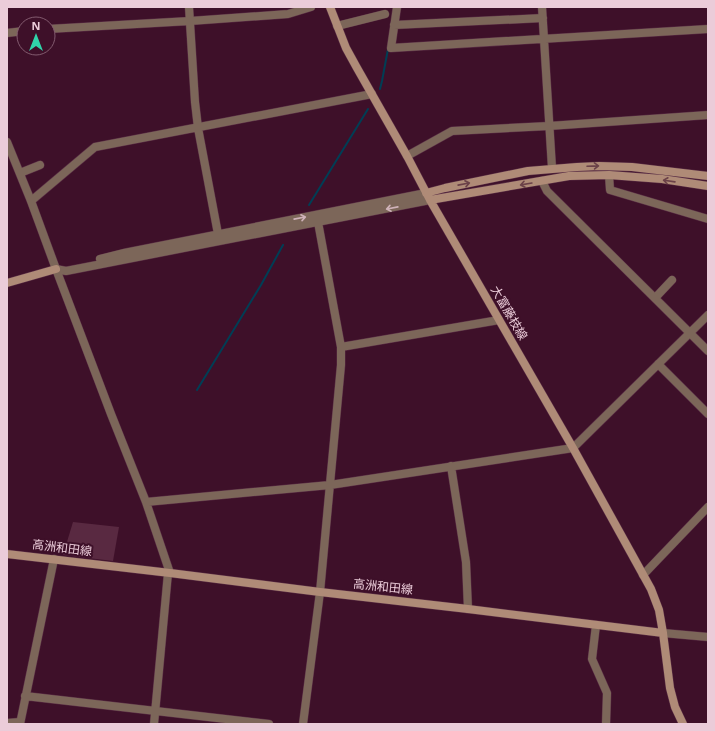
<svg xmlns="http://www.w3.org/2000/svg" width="715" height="731" viewBox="0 0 715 731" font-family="'Open Sans','Noto Sans JP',sans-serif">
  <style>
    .green { fill: #592941 }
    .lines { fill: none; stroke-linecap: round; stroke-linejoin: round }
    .stream { stroke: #003e55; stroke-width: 2 }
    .street-casing { stroke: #5a2e45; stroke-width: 9 }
    .secondary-casing { stroke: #5a2e45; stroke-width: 9 }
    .street { stroke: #7c6659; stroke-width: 8 }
    .secondary { stroke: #af8b77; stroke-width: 8 }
    .oneway { stroke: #6b4148 }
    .oneway2 { stroke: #cfb2b9 }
    .labels { text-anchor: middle; stroke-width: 4; stroke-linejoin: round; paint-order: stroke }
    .street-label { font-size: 12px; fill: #ebccd9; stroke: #3e1029 }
  </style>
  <rect width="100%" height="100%" fill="#3e1029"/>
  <!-- green -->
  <path class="green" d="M73 522 119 527 113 561 63 555Z"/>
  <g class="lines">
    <!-- stream -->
    <path class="stream" d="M380 89 382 81 388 49
      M309 205 368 109
      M197 390 261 285 283 245"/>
    <!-- street casing -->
    <g class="street-casing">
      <path id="street" d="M189 7 195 102 198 128 218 234
        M397 7 391 48 708 29
        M542 7 552 168
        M394 25 543 18
        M337 26 385 14
        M48 29 190 21 288 14 311 7
        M7 33 24 31
        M7 142 31 201 56 269 111 414 146 502 170 573
        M407 156 452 131 549 126 708 115
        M20 173 40 165
        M609 175 610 190 708 219
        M542 181 547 191 708 351
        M31 201 95 147 372 94
        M100 259 124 253 426 193
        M56 269 66 271 430 200
        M655 298 672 280
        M341 347 499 320
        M658 364 708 414
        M451 466 466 562 468 609
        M146 502 330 485 573 448 708 315
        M643 575 708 507
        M596 625 592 659 607 693 606 724
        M663 633 708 637
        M25 696 269 724
        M7 723 20 722
        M20 724 54 559
        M154 724 168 573
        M303 724 320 592 341 365V347L318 222"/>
    </g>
    <!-- secondary casing -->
    <g class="secondary-casing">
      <path id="secondary" d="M330 7 346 48 357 68 407 156 430 200 573 448 651 589 659 610 663 633 670 688 675 707 683 724
        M426 193 445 188 528 171 577 167 599 166 632 167 708 176
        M430 200 569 176 609 175 662 179 708 186
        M7 283 56 269
        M7 554 170 573 320 592 468 609 663 633"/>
    </g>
    <!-- street -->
    <use href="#street" class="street"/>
    <!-- secondary -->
    <use href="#secondary" class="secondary"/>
  </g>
  <!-- one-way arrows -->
  <defs><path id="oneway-shaft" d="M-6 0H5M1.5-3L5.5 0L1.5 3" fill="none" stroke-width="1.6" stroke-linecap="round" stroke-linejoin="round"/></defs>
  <g class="oneway">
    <use href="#oneway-shaft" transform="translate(593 166) rotate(-2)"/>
    <use href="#oneway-shaft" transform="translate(669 181) rotate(-172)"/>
    <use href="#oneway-shaft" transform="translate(464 184) rotate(-11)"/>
    <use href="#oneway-shaft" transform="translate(526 184) rotate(170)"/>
  </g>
  <g class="oneway2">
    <use href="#oneway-shaft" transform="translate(392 208) rotate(169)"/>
    <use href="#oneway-shaft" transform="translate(300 218) rotate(-11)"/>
  </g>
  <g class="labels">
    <!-- street labels -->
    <g class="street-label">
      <text transform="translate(509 313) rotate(60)" y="4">大富藤枝線</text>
      <text transform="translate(62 548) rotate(7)" y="4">高洲和田線</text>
      <text transform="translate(383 587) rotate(6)" y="4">高洲和田線</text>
    </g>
  </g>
  <!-- border -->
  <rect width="715" height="731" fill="none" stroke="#ebccd9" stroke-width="16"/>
  <!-- north arrow -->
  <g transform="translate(36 36)"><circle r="19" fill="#3e1029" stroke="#835b6f"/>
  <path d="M0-3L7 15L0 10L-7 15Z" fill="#30d4aa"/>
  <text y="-6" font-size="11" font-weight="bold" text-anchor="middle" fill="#ebccd9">N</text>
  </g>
</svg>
